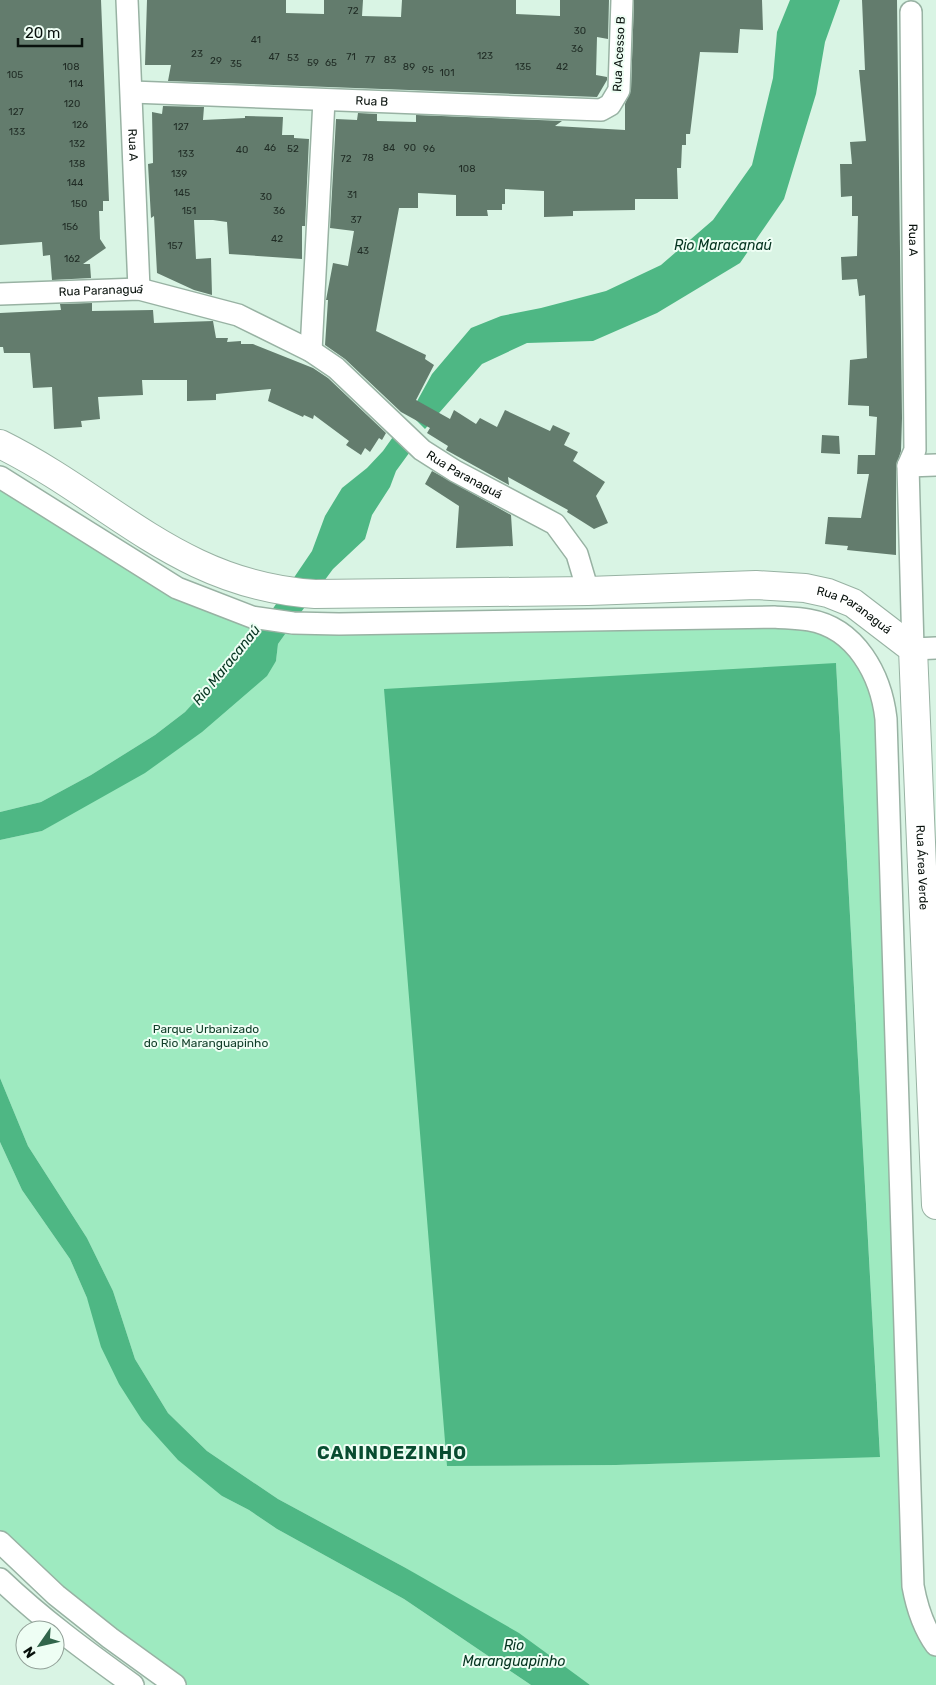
<svg xmlns="http://www.w3.org/2000/svg" width="936" height="1685" viewBox="0 0 936 1685" font-family="Rubik,sans-serif">
  <style>
    .green { fill: #9eeac0; fill-rule: evenodd }
    .water { fill: #4eb784 }
    .building { fill: #637c6d }
    .lines { fill: none; stroke-linecap: round; stroke-linejoin: round }
    .street-casing { stroke: #98b2a3; stroke-width: 24 }
    .secondary-casing { stroke: #98b2a3; stroke-width: 30 }
    .street { stroke: #fff; stroke-width: 21 }
    .secondary { stroke: #fff; stroke-width: 28 }
    .labels { text-anchor: middle; stroke-width: 4; stroke-linejoin: round; paint-order: stroke }
    .number-label { font-size: 10px; fill: #202c25 }
    .street-label { font-size: 12px; fill: #09120d; stroke: #eefef4 }
    .park-label { font-size: 12px; fill: #0f3c27; stroke: #eefef4 }
    .water-label { font-size: 14px; font-style: italic; fill: #053420; stroke: #eefef4 }
    .district-label { font-size: 18px; font-weight: bold; letter-spacing: 1px; fill: #084c30; stroke: #eefef4 }
  </style>
  <rect width="100%" height="100%" fill="#d9f4e4"/>
  <!-- green -->
  <path class="green" d="M0 477 109 544 267 620 238 657 185 712 155 735 91 775 41 802 0 812Z
    M774 617 836 630 878 680 913 1586 936 1645V1685H590L404 1567 278 1499 207 1451 168 1413 135 1359 113 1291 87 1238 28 1146 0 1078V840L42 831 81 807 276 661 278 644 293 623ZM836 663 880 1456 616 1465 447 1466Z
    M0 1142 22 1190 70 1259 87 1298 222 1496 249 1510 277 1529 404 1599 531 1685H175L0 1542Z"/>
  <!-- water -->
  <path class="water" d="M790 0H840L825 42 816 94 784 199 740 263 657 313 593 341 527 343 482 364 425 429 410 414 432 374 471 328 501 316 541 308 606 291 661 265 713 220 752 165 773 78 777 32Z
    M395 434 412 449 396 471 390 487 372 515 365 539 333 569 293 623 278 644 276 661 267 676 202 732 145 773 42 831 0 840V812L41 802 91 775 155 735 185 712 253 638 312 551 325 516 342 488 367 468 383 451Z
    M836 663 880 1457 616 1465 447 1466 384 689Z
    M0 1078 28 1146 87 1238 113 1291 135 1359 168 1413 207 1451 278 1499 404 1567 519 1633 590 1685H531L404 1599 277 1529 249 1510 222 1496 178 1460 142 1420 119 1384 101 1347 87 1298 70 1259 22 1190 0 1142Z"/>
  <!-- building -->
  <path class="building" d="M0 0H101L109 201H103V211H99L100 239 106 248 83 264H90L91 278 52 280 50 255 43 256 42 242 0 245Z
    M147 0H286V13L324 14V0H363L362 16 401 17 402 0H516V14L560 16V0H609L608 39 597 37 596 75 607 77V80L597 97 168 81 171 65H145Z
    M634 0H762L763 30 740 29 738 53 700 52 690 134H686V145H682L681 168H677L678 199H635V210L573 211V216L544 217V191L505 189V204H502V210H487L488 216H456V195L418 193V208H399L376 331 426 355 425 359 434 365 416 400 450 419 454 410 476 424 480 418 497 427 505 410 550 431 553 425 570 433 564 445 578 452 573 461 605 482 596 496 608 523 594 529 567 512 568 510 508 477 509 485 446 450 448 446 427 433 430 428 401 412 345 359 325 345 328 300H326L333 263 348 266 354 231 330 228 336 119 357 120 358 113 377 114V121L416 122V115L562 121 555 126 625 130V104L631 90Z
    M862 0H897L902 418 901 451 896 466V555L847 550 848 546 825 544 828 517 861 518 869 474H857L858 455H875L877 417 869 416V406L848 405 850 360 867 358 865 295 859 296 857 279 842 280 841 257 857 256 858 216H852V196L841 197 840 164H852L850 142 866 141 859 70H865Z
    M163 106 204 107 203 120 245 118V116L283 117 282 135H294V138L309 139 305 226H302V259L229 254 227 222 213 220H194L196 259 211 258 212 295 194 290 157 273 154 216 151 218 148 164 153 163 152 112 162 114Z
    M92 303V311L153 310 154 323 213 321 216 338H228L227 342 241 341V344H253L313 368 328 378 386 433 382 440 379 438 370 452 365 448 361 455 346 445 349 441 314 415 313 419 304 415 303 417 268 401 271 389 216 394V400L187 401V380H142L143 395 98 397 100 419 81 421 82 427 54 429 52 387 33 388 30 353H4L3 347H0V313L61 310 60 304Z
    M822 435 839 436 840 454 821 453Z
    M432 471 511 515 513 546 456 548 459 506 425 484Z"/>
  <g class="lines">
    <!-- street casing -->
    <g class="street-casing">
      <g id="street">
        <path id="s1" d="M127 0 139 289"/>
        <path id="s2" d="M911 12 915 450 908 466 913 649 936 648"/>
        <path id="s3" d="M132 92 601 110 610 105 619 90 622 0"/>
        <path id="s4" d="M0 294 139 289 238 315 311 351 336 368 422 450 455 471 555 524 577 554 588 591"/>
        <path d="M311 351 324 100"/>
        <path d="M908 466 936 465"/>
        <path d="M0 477 177 588 252 617 293 623 339 624 774 617C785 618 797 618 809 620 856 628 881 675 886 719L913 1586C917 1608 923 1627 936 1645"/>
        <path d="M0 1542 56 1595 110 1638 175 1685"/>
        <path d="M0 1579C42 1619 87 1652 133 1685"/>
      </g>
    </g>
    <!-- secondary casing -->
    <g class="secondary-casing">
      <g id="secondary">
        <path id="s5" d="M0 444C113 500 179 585 315 594L588 591 756 585 805 588 828 593 853 603 913 649 936 1205"/>
      </g>
    </g>
    <!-- street -->
    <use href="#street" class="street"/>
    <!-- secondary -->
    <use href="#secondary" class="secondary"/>
  </g>
  <g class="labels">
    <!-- number labels -->
    <g class="number-label">
      <text x="353" y="14">72</text>
      <text x="580" y="34">30</text>
      <text x="256" y="43">41</text>
      <text x="577" y="52">36</text>
      <text x="197" y="57">23</text>
      <text x="485" y="59">123</text>
      <text x="274" y="60">47</text>
      <text x="351" y="60">71</text>
      <text x="293" y="61">53</text>
      <text x="370" y="63">77</text>
      <text x="390" y="63">83</text>
      <text x="216" y="64">29</text>
      <text x="313" y="66">59</text>
      <text x="331" y="66">65</text>
      <text x="236" y="67">35</text>
      <text x="71" y="70">108</text>
      <text x="409" y="70">89</text>
      <text x="523" y="70">135</text>
      <text x="562" y="70">42</text>
      <text x="428" y="73">95</text>
      <text x="447" y="76">101</text>
      <text x="15" y="78">105</text>
      <text x="76" y="87">114</text>
      <text x="72" y="107">120</text>
      <text x="16" y="115">127</text>
      <text x="80" y="128">126</text>
      <text x="181" y="130">127</text>
      <text x="17" y="135">133</text>
      <text x="77" y="147">132</text>
      <text x="270" y="151">46</text>
      <text x="389" y="151">84</text>
      <text x="410" y="151">90</text>
      <text x="293" y="152">52</text>
      <text x="429" y="152">96</text>
      <text x="242" y="153">40</text>
      <text x="186" y="157">133</text>
      <text x="368" y="161">78</text>
      <text x="346" y="162">72</text>
      <text x="77" y="167">138</text>
      <text x="467" y="172">108</text>
      <text x="179" y="177">139</text>
      <text x="75" y="186">144</text>
      <text x="182" y="196">145</text>
      <text x="352" y="198">31</text>
      <text x="266" y="200">30</text>
      <text x="79" y="207">150</text>
      <text x="189" y="214">151</text>
      <text x="279" y="214">36</text>
      <text x="356" y="223">37</text>
      <text x="70" y="230">156</text>
      <text x="277" y="242">42</text>
      <text x="175" y="249">157</text>
      <text x="363" y="254">43</text>
      <text x="72" y="262">162</text>
    </g>
    <!-- street labels -->
    <g class="street-label">
      <text transform="translate(619 54) rotate(-87)" y="4">Rua Acesso B</text>
      <text dy="4" stroke="none"><textPath href="#s3" startOffset="240">Rua B</textPath></text>
      <text dy="4" stroke="none"><textPath href="#s1" startOffset="145">Rua A</textPath></text>
      <text dy="4" stroke="none"><textPath href="#s2" startOffset="228">Rua A</textPath></text>
      <text dy="4" stroke="none"><textPath href="#s4" startOffset="101">Rua Paranaguá</textPath></text>
      <text dy="4" stroke="none"><textPath href="#s4" startOffset="521">Rua Paranaguá</textPath></text>
      <text dy="4" stroke="none"><textPath href="#s5" startOffset="898">Rua Paranaguá</textPath></text>
      <text dy="4" stroke="none"><textPath href="#s5" startOffset="1188">Rua Área Verde</textPath></text>
    </g>
    <!-- park labels -->
    <g class="park-label">
      <text x="206" y="1033">Parque Urbanizado<tspan x="206" dy="14">do Rio Maranguapinho</tspan></text>
    </g>
    <!-- water labels -->
    <g class="water-label">
      <text x="723" y="250">Rio Maracanaú</text>
      <text transform="translate(226 665) rotate(-51)" y="5">Rio Maracanaú</text>
      <text x="514" y="1650">Rio<tspan x="514" dy="16">Maranguapinho</tspan></text>
    </g>
    <!-- district labels -->
    <g class="district-label">
      <text x="392" y="1459">CANINDEZINHO</text>
    </g>
  </g>
  <!-- north arrow -->
  <g transform="translate(40 1645) rotate(236)"><circle r="24" fill="#eefef4" stroke="#92a098"/>
  <path d="M0-4L9 19L0 12L-9 19Z" fill="#31654b"/>
  <text y="-8" font-size="14" font-weight="bold" text-anchor="middle" fill="#09120d">N</text>
  </g>
  <!-- scale -->
  <path d="M18 38v8h64v-8" fill="none" stroke="#09120d" stroke-width="2.5"/>
  <text x="25" y="38" font-size="15" fill="#09120d" stroke="#eefef4" stroke-width="4" paint-order="stroke">20 m</text>
</svg>
